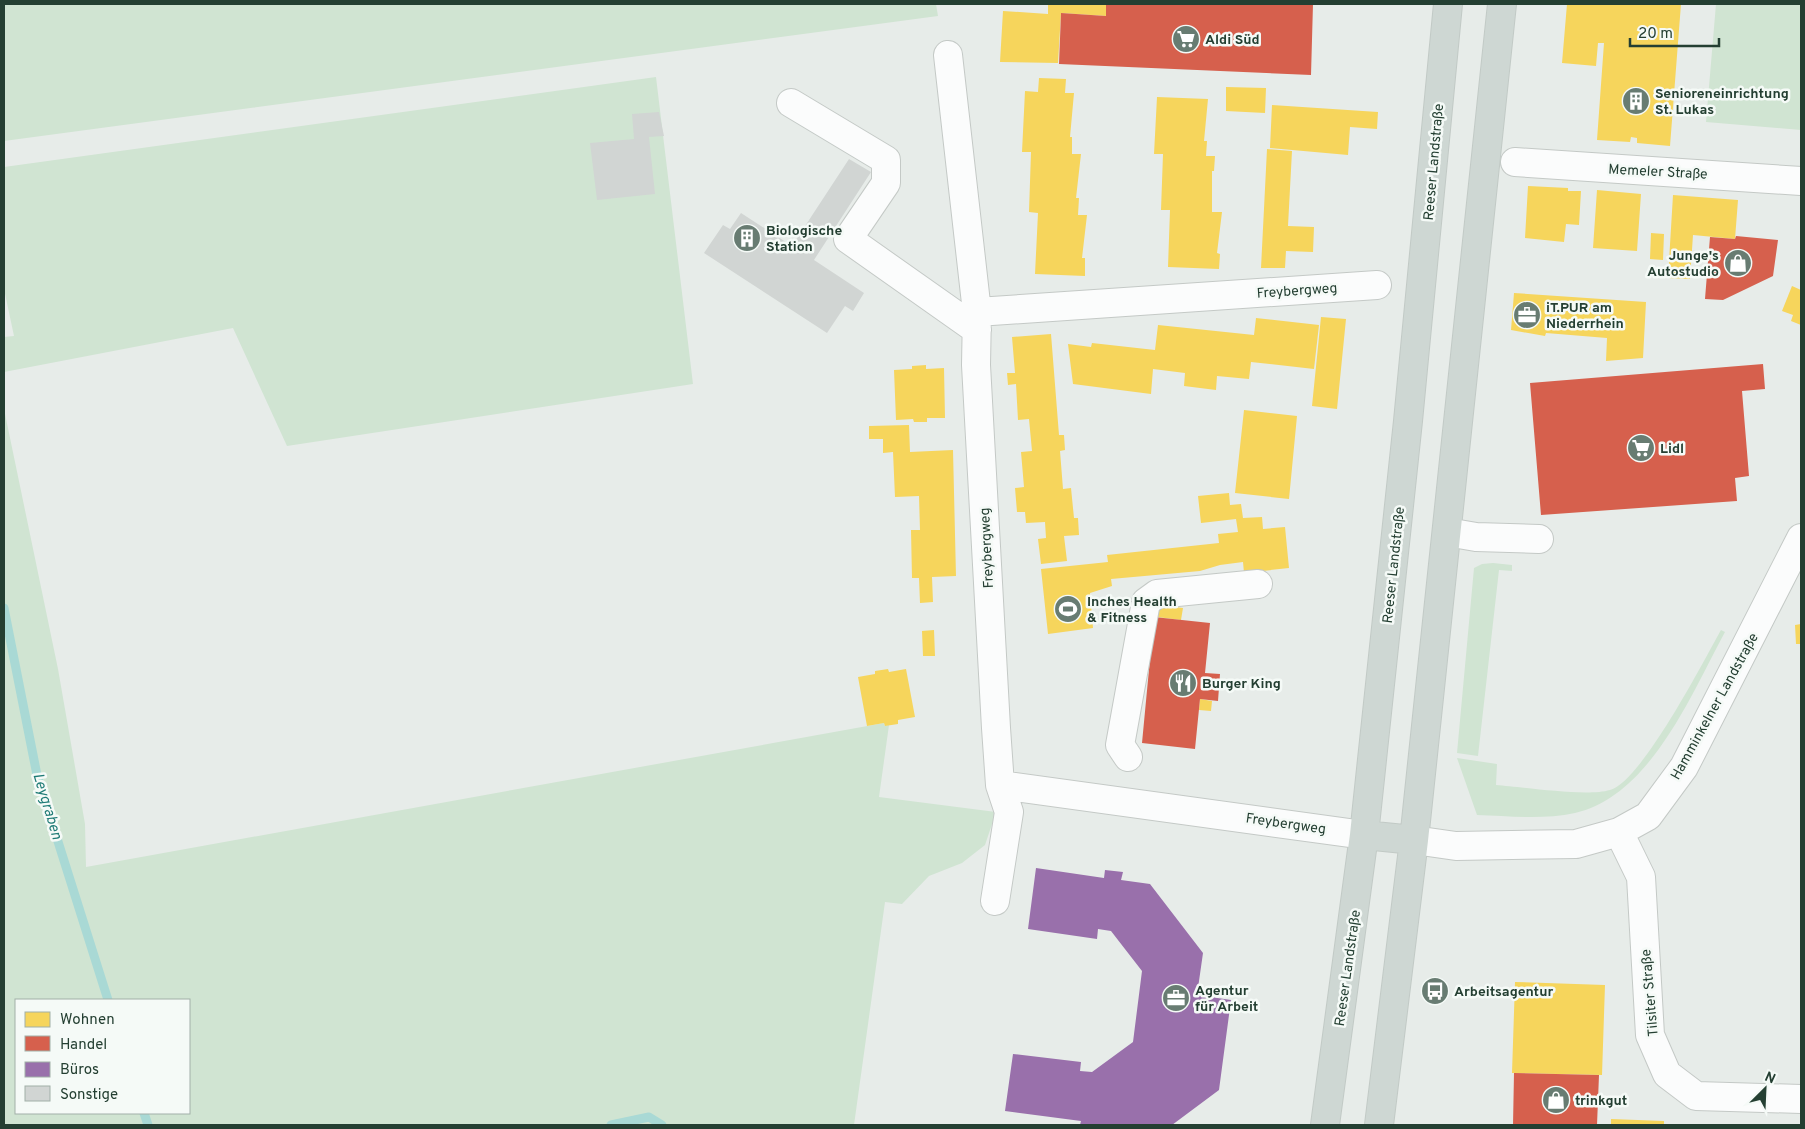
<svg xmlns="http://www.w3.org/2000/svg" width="1805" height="1129" viewBox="0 0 1805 1129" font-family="Overpass,sans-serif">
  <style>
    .green { fill: #d0e4d2; fill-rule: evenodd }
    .homes { fill: #f6d55c }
    .shops { fill: #d6604d }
    .offices { fill: #9970ab }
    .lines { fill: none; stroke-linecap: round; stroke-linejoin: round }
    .stream { stroke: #a9d9d5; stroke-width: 9 }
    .building { fill: #d1d5d3 }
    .minor-casing { stroke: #c4c9c6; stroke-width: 30 }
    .major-casing { stroke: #c2cac6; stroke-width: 30 }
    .minor { stroke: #fbfcfc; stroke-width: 28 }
    .major { stroke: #ced7d3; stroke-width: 28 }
    .labels { text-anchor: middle; stroke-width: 5; stroke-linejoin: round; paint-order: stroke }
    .poi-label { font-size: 14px; font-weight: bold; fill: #243f32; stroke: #f5faf7; text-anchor: start }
    .street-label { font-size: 14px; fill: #243f32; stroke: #f5faf7 }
    .water-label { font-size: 15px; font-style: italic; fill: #1f7b76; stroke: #f5faf7 }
  </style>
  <rect width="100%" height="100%" fill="#e7ece9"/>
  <!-- green -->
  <path class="green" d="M4 4H936L938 16 4 141Z
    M1716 4H1801V130L1706 122Z
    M656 77 693 384 287 446 233 328 4 372V337L14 336 4 289V167Z
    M4 409 58 669 85 824 86 867 884 723 885 726 889 725 879 797 996 812 985 845 962 863 929 876 902 904 885 902 854 1125H4ZM16 1000H189V1113H16Z
    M1493 563 1512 565V571L1499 570 1478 756 1457 753 1474 568 1482 564Z
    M1721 630 1725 632C1691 695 1650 796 1575 813 1543 820 1509 816 1477 815L1457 758 1497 764 1496 785C1523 787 1586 797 1610 790 1642 781 1703 662 1721 630Z"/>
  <!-- homes -->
  <path class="homes" d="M1048 4H1106V16L1061 13 1058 63 1000 62 1003 11 1048 14Z
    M1567 4H1681L1670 146 1637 143V138L1631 137 1630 142 1597 140 1604 43H1598L1596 66 1562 63Z
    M1039 78 1066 79 1065 93H1074L1070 137H1072V154H1081L1076 198H1079L1078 215H1087L1082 258H1085V276L1035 274 1038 213 1029 212 1031 152H1022L1025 91 1038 92Z
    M1226 87 1266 88 1265 113 1226 111Z
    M1157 97 1208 99 1204 141H1207L1206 156H1215L1214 171H1212V212H1222L1217 253 1220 254 1219 269 1168 267 1170 210H1161L1163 154H1154Z
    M1272 105 1378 112 1377 129 1350 127 1348 155 1270 148Z
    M1267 149 1292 151 1288 226 1314 227 1313 252 1286 251 1285 268H1261Z
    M1528 186 1568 188V191H1581L1579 225 1566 224 1564 242 1525 238Z
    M1597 190 1641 194 1637 251 1593 248Z
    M1673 195 1738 200 1735 239 1693 235 1690 279 1668 278Z
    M1651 233 1664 234 1663 260 1650 259Z
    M1792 286 1801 290V325L1791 321 1793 315 1782 311Z
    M1514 293 1646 302 1643 358 1606 361 1607 338 1546 333 1545 336 1511 330Z
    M1321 317 1346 319 1337 409 1312 406Z
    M1256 318 1319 325 1314 369 1251 362 1249 379 1217 376 1216 390 1184 386 1185 373 1153 369 1151 394 1073 384 1068 344 1091 347 1092 343 1155 350 1158 325 1254 335Z
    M1051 334 1059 435H1064L1065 450 1060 451 1063 489 1071 488 1074 518H1078L1079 535 1064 536 1067 561 1041 564 1038 539 1046 538 1045 522 1026 523 1025 512H1017L1015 488 1024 487 1021 452 1032 451 1029 419 1018 420 1016 384 1008 385 1007 373H1015L1012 337Z
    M926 365V369L944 368 945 418H927V422H914L913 419 896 420 894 370 912 369V366Z
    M1244 410 1297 416 1289 499 1235 493Z
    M909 425 910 452 953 450 956 576 932 577 933 602 920 603 919 578H912L911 530H920L919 496 895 497 893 452 883 453V439H869V426Z
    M1229 493 1230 505 1241 504 1243 518 1262 517 1263 529 1285 527 1289 568 1244 573 1243 562 1220 565 1200 571 1111 579 1112 586 1090 593 1093 628 1048 634 1041 569 1108 562 1107 555 1219 543 1218 534 1238 532 1236 519 1201 523 1198 496Z
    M1158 605 1183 608 1181 620 1157 617Z
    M1801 624V644H1796L1795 625Z
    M934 630 935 656H923L922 631Z
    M888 669 889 672 906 669 915 717 898 720V724L885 726 884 723 867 726 858 677 875 674V671Z
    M1200 699 1212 701 1211 711 1199 710Z
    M1515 982 1605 985 1602 1075 1512 1073Z
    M1611 1119 1664 1121V1125H1611Z"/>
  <!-- shops -->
  <path class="shops" d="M1106 4H1313L1311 75 1059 64 1061 13 1106 16Z
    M1736 236 1778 240 1773 276 1723 300 1705 299 1710 237 1735 239Z
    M1763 364 1765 389 1742 391 1749 476 1735 478 1737 501 1541 515 1530 383Z
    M1154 617 1210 623 1205 673 1220 674 1218 701 1200 699 1195 749 1142 743Z
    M1514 1073 1599 1075 1597 1125H1513Z"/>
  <!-- offices -->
  <path class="offices" d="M1036 868 1104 878 1105 870 1123 872 1121 880 1150 884 1203 953 1197 995 1231 1000 1219 1090 1172 1125H1080L1081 1121 1005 1111 1013 1054 1081 1062 1080 1071 1092 1072 1133 1042 1142 971 1111 931 1098 929 1097 939 1028 929Z"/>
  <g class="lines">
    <!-- stream -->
    <path class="stream" d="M4 608 37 775 108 1000
      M144 1113 148 1125
      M611 1125 649 1117 662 1125"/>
  </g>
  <!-- building -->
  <path class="building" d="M659 112 664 136 649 137 655 194 597 200 590 143 634 139 632 114Z
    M849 159 871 172 814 260 864 293 853 311 845 306 827 333 704 253 723 225 730 229 741 213 792 246Z"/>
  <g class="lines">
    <!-- minor casing -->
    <g class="minor-casing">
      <path id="minor" d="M948 55 977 312 976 365 996 728 1000 785 1009 812 995 901
        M791 103 886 160V183L848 239 977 330
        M1515 162 1801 181
        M977 312 1377 285
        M1447 532 1476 537 1539 539
        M1128 757 1120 745 1146 602 1157 594 1258 584
        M1000 785 1364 835
        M1619 832 1641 877 1650 1035 1667 1074 1696 1096 1801 1099
        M1414 840 1456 846 1576 844 1619 832 1648 816 1684 767 1801 538"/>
    </g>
    <!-- major casing -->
    <g class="major-casing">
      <path id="major" d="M1364 835 1414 840
        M1325 1125 1364 835 1408 421 1448 4
        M1379 1125 1414 840 1502 4"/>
    </g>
    <!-- minor -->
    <use href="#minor" class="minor"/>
    <!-- major -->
    <use href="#major" class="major"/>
  </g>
  <!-- icons -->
  <defs>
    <g id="supermarket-disc" transform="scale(1.4375)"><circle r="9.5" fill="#687c72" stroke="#f5faf7"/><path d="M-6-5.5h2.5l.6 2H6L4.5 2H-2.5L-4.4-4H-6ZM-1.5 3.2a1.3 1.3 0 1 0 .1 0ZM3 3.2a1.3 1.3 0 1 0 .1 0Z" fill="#fff"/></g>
    <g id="building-disc" transform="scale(1.4375)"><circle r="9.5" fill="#687c72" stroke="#f5faf7"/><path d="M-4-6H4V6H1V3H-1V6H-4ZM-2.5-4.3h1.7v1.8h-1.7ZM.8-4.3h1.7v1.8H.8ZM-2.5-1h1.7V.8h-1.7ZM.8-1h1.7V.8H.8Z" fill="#fff"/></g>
    <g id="shop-disc" transform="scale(1.4375)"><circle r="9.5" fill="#687c72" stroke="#f5faf7"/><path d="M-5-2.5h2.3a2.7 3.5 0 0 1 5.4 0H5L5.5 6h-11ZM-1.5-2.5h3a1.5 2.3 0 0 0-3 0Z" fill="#fff"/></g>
    <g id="office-disc" transform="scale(1.4375)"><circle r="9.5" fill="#687c72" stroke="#f5faf7"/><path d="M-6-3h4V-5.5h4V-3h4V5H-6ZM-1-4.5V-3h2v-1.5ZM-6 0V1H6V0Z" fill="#fff"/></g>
    <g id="stadium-disc" transform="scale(1.4375)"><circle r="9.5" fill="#687c72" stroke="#f5faf7"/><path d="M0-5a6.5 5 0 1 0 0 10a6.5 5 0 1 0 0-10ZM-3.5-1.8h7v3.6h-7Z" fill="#fff"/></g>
    <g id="restaurant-disc" transform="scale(1.4375)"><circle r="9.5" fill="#687c72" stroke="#f5faf7"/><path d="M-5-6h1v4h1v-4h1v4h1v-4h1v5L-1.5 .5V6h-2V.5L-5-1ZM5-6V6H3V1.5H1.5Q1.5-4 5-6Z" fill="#fff"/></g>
    <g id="bus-disc" transform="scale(1.4375)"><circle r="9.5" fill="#687c72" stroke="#f5faf7"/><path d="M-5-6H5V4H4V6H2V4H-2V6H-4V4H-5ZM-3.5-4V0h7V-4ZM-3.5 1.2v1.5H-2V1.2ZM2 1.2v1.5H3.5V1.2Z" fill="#fff"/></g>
  </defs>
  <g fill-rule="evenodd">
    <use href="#supermarket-disc" x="1186" y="39"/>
    <use href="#building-disc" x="1636" y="101"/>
    <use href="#building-disc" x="747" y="238"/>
    <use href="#shop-disc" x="1738" y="263"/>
    <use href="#office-disc" x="1527" y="315"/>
    <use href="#supermarket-disc" x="1641" y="448"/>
    <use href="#stadium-disc" x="1068" y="609"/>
    <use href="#restaurant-disc" x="1183" y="683"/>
    <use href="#bus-disc" x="1435" y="991"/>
    <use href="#office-disc" x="1176" y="998"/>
    <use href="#shop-disc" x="1556" y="1100"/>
  </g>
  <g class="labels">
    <!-- poi labels -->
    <g class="poi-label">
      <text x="1205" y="44">Aldi Süd</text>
      <text x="1655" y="98">Senioreneinrichtung<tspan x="1655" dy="16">St. Lukas</tspan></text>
      <text x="766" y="235">Biologische<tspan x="766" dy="16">Station</tspan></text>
      <text x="1719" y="260" text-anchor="end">Junge's<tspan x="1719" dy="16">Autostudio</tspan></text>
      <text x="1546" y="312">iT.PUR am<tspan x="1546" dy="16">Niederrhein</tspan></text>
      <text x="1660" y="453">Lidl</text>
      <text x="1087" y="606">Inches Health<tspan x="1087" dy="16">&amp; Fitness</tspan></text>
      <text x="1202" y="688">Burger King</text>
      <text x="1195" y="995">Agentur<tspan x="1195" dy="16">für Arbeit</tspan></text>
      <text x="1454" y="996">Arbeitsagentur</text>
      <text x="1575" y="1105">trinkgut</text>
    </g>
    <!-- street labels -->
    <g class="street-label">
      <text transform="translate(1433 162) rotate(-85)" y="5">Reeser Landstraße</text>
      <text transform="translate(1658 171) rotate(3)" y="5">Memeler Straße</text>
      <text transform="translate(1297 290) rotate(-4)" y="5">Freybergweg</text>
      <text transform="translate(986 548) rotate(-93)" y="5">Freybergweg</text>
      <text transform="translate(1393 565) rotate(-84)" y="5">Reeser Landstraße</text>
      <text transform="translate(1714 706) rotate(-61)" y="5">Hamminkelner Landstraße</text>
      <text transform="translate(1286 823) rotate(8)" y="5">Freybergweg</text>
      <text transform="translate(1347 968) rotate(-82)" y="5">Reeser Landstraße</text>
      <text transform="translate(1649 993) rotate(-95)" y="5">Tilsiter Straße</text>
    </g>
    <!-- water labels -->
    <g class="water-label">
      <text transform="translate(48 806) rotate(73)" y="5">Leygraben</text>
    </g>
  </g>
  <!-- border -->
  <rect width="1805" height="1129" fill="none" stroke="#243f32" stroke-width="10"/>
  <!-- legend -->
  <rect x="15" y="999" width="175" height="115" fill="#f5faf7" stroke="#a1afa8"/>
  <rect x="25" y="1012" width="25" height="15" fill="#f6d55c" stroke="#a1afa8"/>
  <text x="60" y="1024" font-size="15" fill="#243f32">Wohnen</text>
  <rect x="25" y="1036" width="25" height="15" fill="#d6604d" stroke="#a1afa8"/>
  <text x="60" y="1049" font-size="15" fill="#243f32">Handel</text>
  <rect x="25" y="1062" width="25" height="15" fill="#9970ab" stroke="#a1afa8"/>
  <text x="60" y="1074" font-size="15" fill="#243f32">Büros</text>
  <rect x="25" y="1086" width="25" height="15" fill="#d1d5d3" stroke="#a1afa8"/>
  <text x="60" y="1099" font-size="15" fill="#243f32">Sonstige</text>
  <!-- north arrow -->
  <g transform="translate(1765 1089) rotate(24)" stroke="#f5faf7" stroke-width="4" paint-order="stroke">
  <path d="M0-4L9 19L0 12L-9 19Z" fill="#243f32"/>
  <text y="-8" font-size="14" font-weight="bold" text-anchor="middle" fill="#243f32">N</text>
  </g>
  <!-- scale -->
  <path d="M1630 38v8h89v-8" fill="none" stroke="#243f32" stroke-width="2.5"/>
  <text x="1638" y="38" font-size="15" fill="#243f32" stroke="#f5faf7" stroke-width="4" paint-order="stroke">20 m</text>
</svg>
